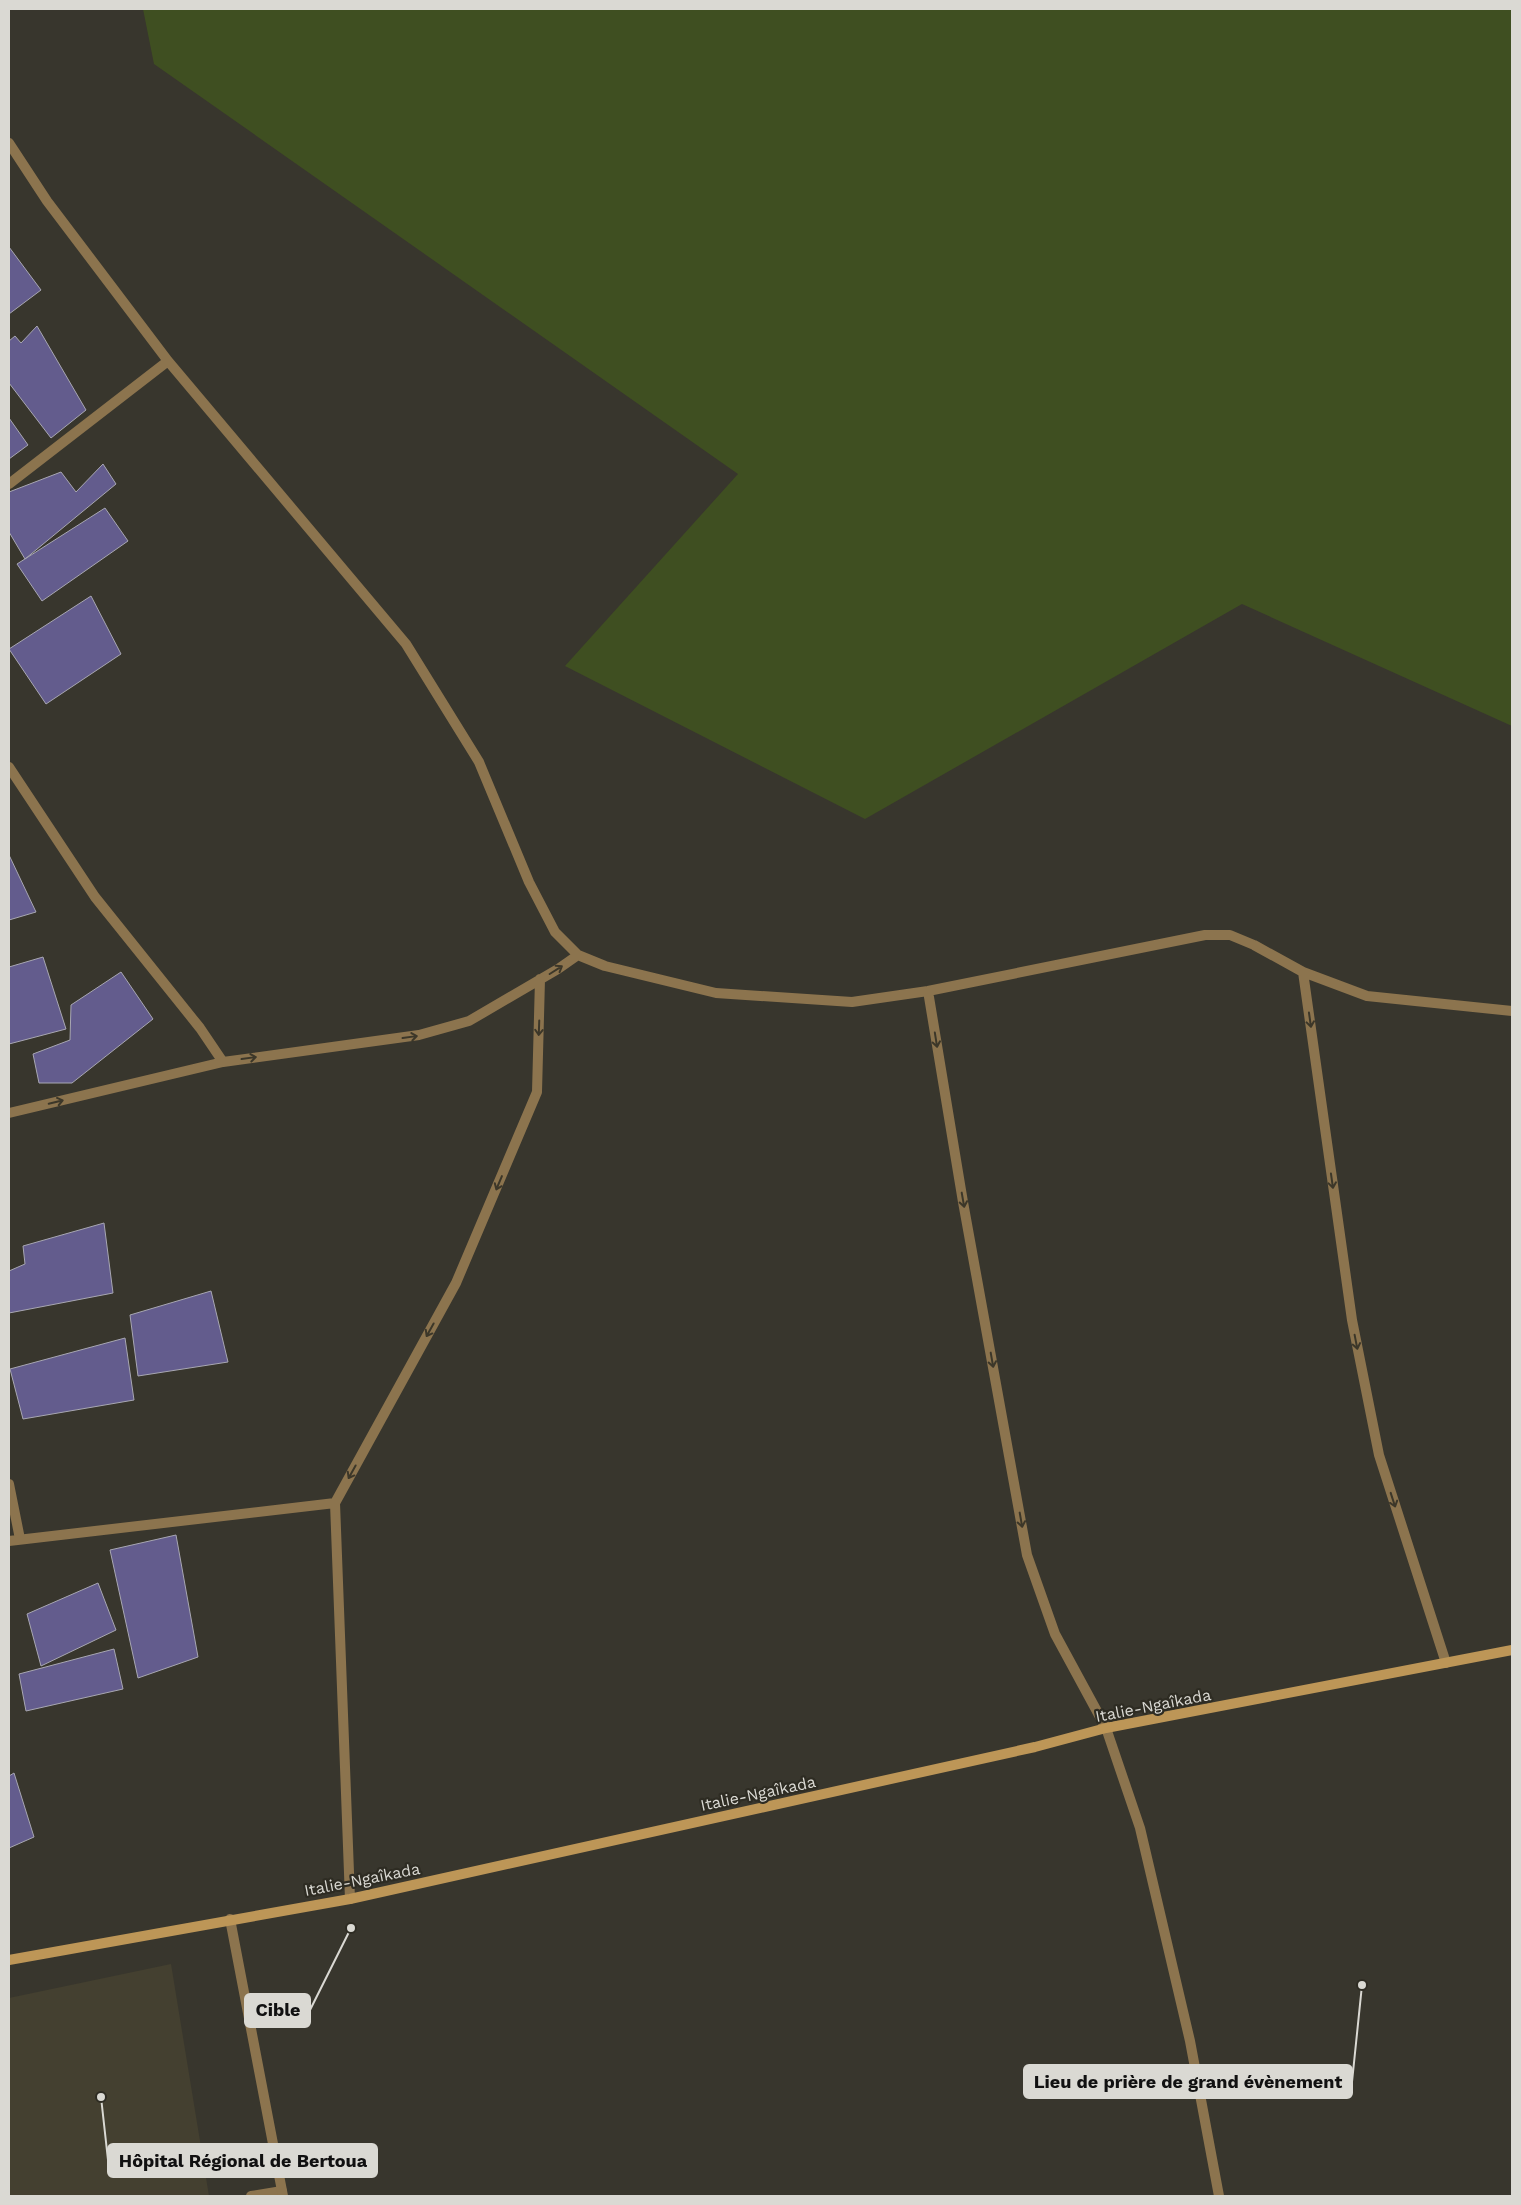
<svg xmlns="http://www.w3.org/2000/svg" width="1521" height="2205" viewBox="0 0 1521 2205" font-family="'Work Sans',sans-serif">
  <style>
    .built { fill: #444030 }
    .green { fill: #3f4f21 }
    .building { fill: #635c8d; stroke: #a8a7b2 }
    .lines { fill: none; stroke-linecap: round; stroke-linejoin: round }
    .lane { stroke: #8c744e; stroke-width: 10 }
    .street { stroke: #8c744e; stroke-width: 10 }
    .secondary { stroke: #bd9657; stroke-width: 10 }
    .oneway { stroke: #3c3729 }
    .labels { text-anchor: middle; stroke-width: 4.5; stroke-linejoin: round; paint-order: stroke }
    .street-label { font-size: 16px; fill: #dad9d3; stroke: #2e2c23 }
    .leader { fill: none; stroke: #dad9d3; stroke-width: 2 }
    .callout-dot { fill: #dad9d3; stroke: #2e2c23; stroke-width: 2 }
    .callout { fill: #dad9d3; stroke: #dad9d3; stroke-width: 2 }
    .callout-label { font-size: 18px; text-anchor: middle; font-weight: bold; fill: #111 }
  </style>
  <rect width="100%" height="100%" fill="#38362d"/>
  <!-- built -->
  <path class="built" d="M171 1964 209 2196H9V1998Z"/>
  <!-- green -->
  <path class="green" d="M143 9H1512V726L1242 604 865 819 565 666 738 474 154 64Z"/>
  <!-- building -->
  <path class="building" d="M9 247 41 290 9 314Z
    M37 326 86 410 51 438 9 383V341L15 336 21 343Z
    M9 418 28 445 9 459Z
    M103 464 116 484 25 559 9 532V492L61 472 76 492Z
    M105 508 128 541 42 601 17 564Z
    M91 596 121 654 46 704 9 649Z
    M9 855 36 912 9 920Z
    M43 957 66 1029 9 1044V967Z
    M121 972 153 1019 72 1083H39L33 1054 70 1040 71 1005Z
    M104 1223 113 1293 9 1313V1271L25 1264 23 1246Z
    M211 1291 228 1362 138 1376 130 1315Z
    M125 1338 134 1400 23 1419 10 1369Z
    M176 1535 198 1657 138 1678 110 1550Z
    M98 1583 116 1630 41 1666 27 1614Z
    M114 1649 123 1689 26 1711 19 1674Z
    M14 1773 34 1837 9 1848V1776Z"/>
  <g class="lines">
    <!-- lane -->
    <path class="lane" d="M251 2196 282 2191"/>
    <!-- street -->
    <path class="street" d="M9 143 47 201 168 361 406 644 479 762 529 882 555 932 578 955
      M9 484 168 361
      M9 767 95 897 200 1028 223 1062
      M1303 972 1352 1320 1379 1455 1446 1663
      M928 991 963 1202 1027 1555 1055 1634 1106 1728 1140 1828 1190 2041 1219 2196
      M9 1113 223 1062 419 1035 469 1021 558 969 578 955 605 966 716 993 852 1002 928 991 1205 935H1230L1254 945 1303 972 1367 996 1512 1011
      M9 1484 20 1539
      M9 1541 335 1503
      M350 1899 335 1503 456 1283 537 1092 540 979
      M230 1919 283 2196"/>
    <!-- secondary -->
    <path class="secondary" d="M9 1960 350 1899 1035 1747 1106 1728 1512 1650"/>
  </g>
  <!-- one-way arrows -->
  <defs><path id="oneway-shaft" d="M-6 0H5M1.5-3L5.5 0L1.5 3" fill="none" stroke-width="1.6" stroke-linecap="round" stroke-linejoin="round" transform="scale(1.25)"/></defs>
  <g class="oneway">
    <use href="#oneway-shaft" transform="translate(556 970) rotate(-32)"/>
    <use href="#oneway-shaft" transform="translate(1310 1020) rotate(82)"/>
    <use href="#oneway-shaft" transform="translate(539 1028) rotate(92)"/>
    <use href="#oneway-shaft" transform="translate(410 1037) rotate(-8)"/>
    <use href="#oneway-shaft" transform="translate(936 1040) rotate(81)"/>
    <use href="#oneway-shaft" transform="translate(249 1058) rotate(-8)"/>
    <use href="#oneway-shaft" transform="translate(56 1102) rotate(-13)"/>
    <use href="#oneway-shaft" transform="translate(1332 1181) rotate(82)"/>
    <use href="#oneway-shaft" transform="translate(499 1183) rotate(113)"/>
    <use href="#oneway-shaft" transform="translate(963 1200) rotate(80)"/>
    <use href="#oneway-shaft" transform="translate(430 1330) rotate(119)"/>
    <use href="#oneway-shaft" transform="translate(1356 1342) rotate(79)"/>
    <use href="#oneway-shaft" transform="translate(992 1360) rotate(80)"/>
    <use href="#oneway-shaft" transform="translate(352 1472) rotate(119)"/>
    <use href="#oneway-shaft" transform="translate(1393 1500) rotate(72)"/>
    <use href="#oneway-shaft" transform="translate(1021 1520) rotate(80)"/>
  </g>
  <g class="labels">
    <!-- street labels -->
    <g class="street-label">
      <text transform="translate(1153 1705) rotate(-11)" y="6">Italie-Ngaîkada</text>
      <text transform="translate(758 1793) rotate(-12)" y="6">Italie-Ngaîkada</text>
      <text transform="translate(362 1879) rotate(-11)" y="6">Italie-Ngaîkada</text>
    </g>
  </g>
  <!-- callouts -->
  <path class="leader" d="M351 1928L310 2010M1362 1985L1352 2082M101 2097L108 2160"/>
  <g class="callout-dot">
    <circle cx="351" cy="1928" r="5"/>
    <circle cx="1362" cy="1985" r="5"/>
    <circle cx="101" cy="2097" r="5"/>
  </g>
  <g class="callout">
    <rect x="245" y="1994" width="65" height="33" rx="5"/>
    <rect x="1024" y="2065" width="328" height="33" rx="5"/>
    <rect x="108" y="2144" width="269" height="33" rx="5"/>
  </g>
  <g class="callout-label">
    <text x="278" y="2016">Cible</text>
    <text x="1188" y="2088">Lieu de prière de grand évènement</text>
    <text x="243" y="2167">Hôpital Régional de Bertoua</text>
  </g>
  <!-- border -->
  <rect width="1521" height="2205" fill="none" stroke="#dad9d3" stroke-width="20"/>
</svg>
